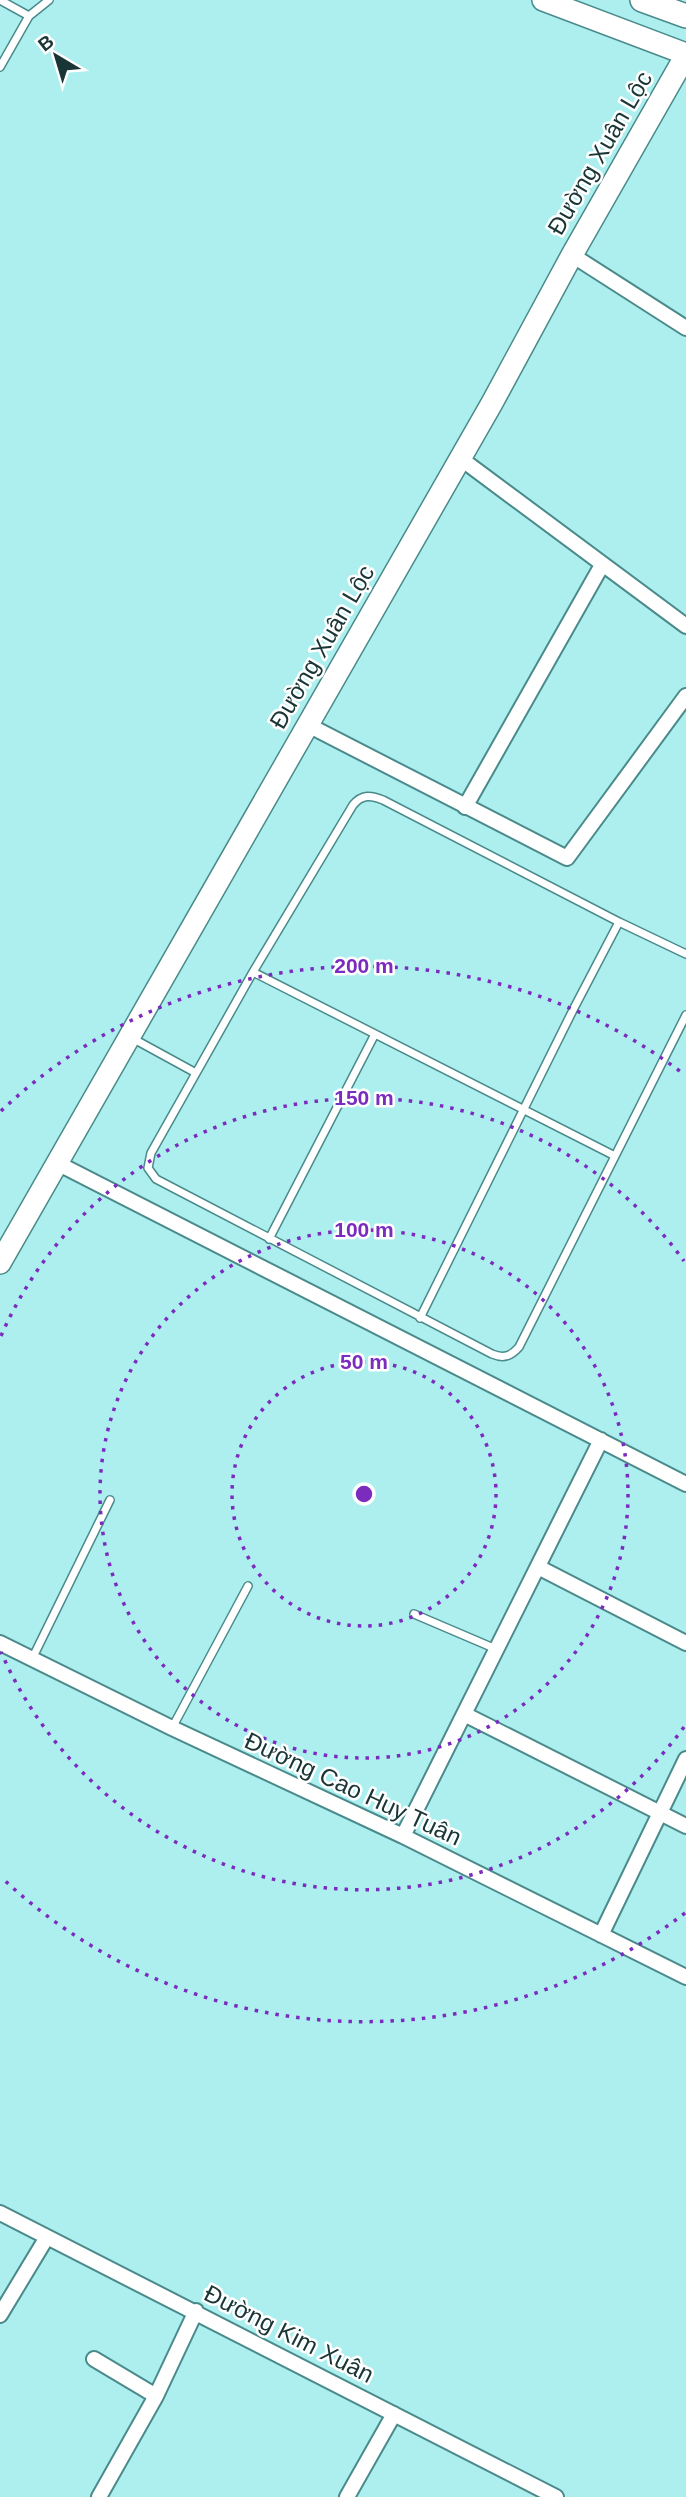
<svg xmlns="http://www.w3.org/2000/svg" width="686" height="2497" viewBox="0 0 686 2497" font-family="Arial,sans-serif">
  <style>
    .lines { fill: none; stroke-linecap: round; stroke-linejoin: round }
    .lane-casing { stroke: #4a8a8b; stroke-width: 10 }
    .street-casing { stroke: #4a8a8b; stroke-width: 18 }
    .secondary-casing { stroke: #4a8a8b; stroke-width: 24 }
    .primary-casing { stroke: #4a8a8b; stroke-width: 26 }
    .lane { stroke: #fff; stroke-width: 7 }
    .street { stroke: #fff; stroke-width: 14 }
    .secondary { stroke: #fff; stroke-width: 21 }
    .primary { stroke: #fff; stroke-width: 23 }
    .ring { fill: none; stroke: #7b2cbf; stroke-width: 3.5; stroke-dasharray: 3.5 7 }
    .labels { text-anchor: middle; stroke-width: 5; stroke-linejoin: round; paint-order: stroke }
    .street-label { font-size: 24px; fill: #1a3535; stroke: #fff }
    .centre { fill: #7b2cbf; stroke: #fff; stroke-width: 3.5 }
    .ring-label { font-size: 21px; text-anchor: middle; font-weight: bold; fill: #7b2cbf; stroke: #fff; stroke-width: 5; stroke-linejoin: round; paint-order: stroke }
  </style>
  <rect width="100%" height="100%" fill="#adefef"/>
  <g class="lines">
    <!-- lane casing -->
    <g class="lane-casing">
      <path id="lane" d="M0 0 29 16
        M0 67 29 16 49 0
        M686 954 619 922 383 800C371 795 362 794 353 805L253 972 151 1153 148 1168 156 1179 492 1354C504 1359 511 1356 519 1347L686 1015
        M253 972 615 1156
        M132 1038 196 1073
        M269 1239 375 1034
        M420 1318 573 1010 619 922
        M414 1614 496 1649
        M32 1659 110 1500
        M172 1728 248 1586"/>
    </g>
    <!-- street casing -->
    <g class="street-casing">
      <path id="street" d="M572 255 686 328
        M460 458 686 626
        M308 725 567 858 686 696
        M465 807 602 565
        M57 1163 686 1484
        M538 1567 686 1643
        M0 1643 172 1728 403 1836 686 1977
        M464 1714 686 1826
        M403 1836 601 1440
        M601 1935 686 1759
        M0 2213 556 2497
        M0 2315 47 2237
        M94 2359 156 2396
        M99 2497 156 2396 196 2311
        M347 2497 394 2414"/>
    </g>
    <!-- secondary casing -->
    <g class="secondary-casing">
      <path id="secondary" d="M543 0 686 54
        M0 1263 492 403 572 255 686 55"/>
    </g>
    <!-- primary casing -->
    <g class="primary-casing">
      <path id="primary" d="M642 0 686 16"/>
    </g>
    <!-- lane -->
    <use href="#lane" class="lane"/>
    <!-- street -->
    <use href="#street" class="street"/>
    <!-- secondary -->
    <use href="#secondary" class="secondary"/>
    <!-- primary -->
    <use href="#primary" class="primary"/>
  </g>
  <!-- distance rings -->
  <g class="ring">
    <circle cx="364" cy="1494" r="132"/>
    <circle cx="364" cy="1494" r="264"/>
    <path d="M684 1727A396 396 0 0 1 1 1652M1 1336A396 396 0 0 1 684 1261"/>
    <path d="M685 1913A528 528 0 0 1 1 1877M1 1111A528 528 0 0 1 685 1075"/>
  </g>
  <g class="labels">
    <!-- street labels -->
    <g class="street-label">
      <text transform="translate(600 153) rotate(-60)" y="8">Đường Xuân Lộc</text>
      <text transform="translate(322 647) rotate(-60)" y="8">Đường Xuân Lộc</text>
      <text transform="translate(353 1789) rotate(25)" y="8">Đường Cao Huy Tuân</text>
      <text transform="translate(289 2334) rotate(27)" y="8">Đường Kim Xuân</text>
    </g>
  </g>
  <circle cx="364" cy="1494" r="10" class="centre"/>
  <g class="ring-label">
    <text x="364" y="973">200 m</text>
    <text x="364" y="1105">150 m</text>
    <text x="364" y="1237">100 m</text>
    <text x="364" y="1369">50 m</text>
  </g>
  <!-- north arrow -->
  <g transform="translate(56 56) rotate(322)" stroke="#ffffff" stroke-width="5" paint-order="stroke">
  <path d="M0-5L12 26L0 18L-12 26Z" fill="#1a3535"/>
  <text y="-10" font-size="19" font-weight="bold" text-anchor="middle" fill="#1a3535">B</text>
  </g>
</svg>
